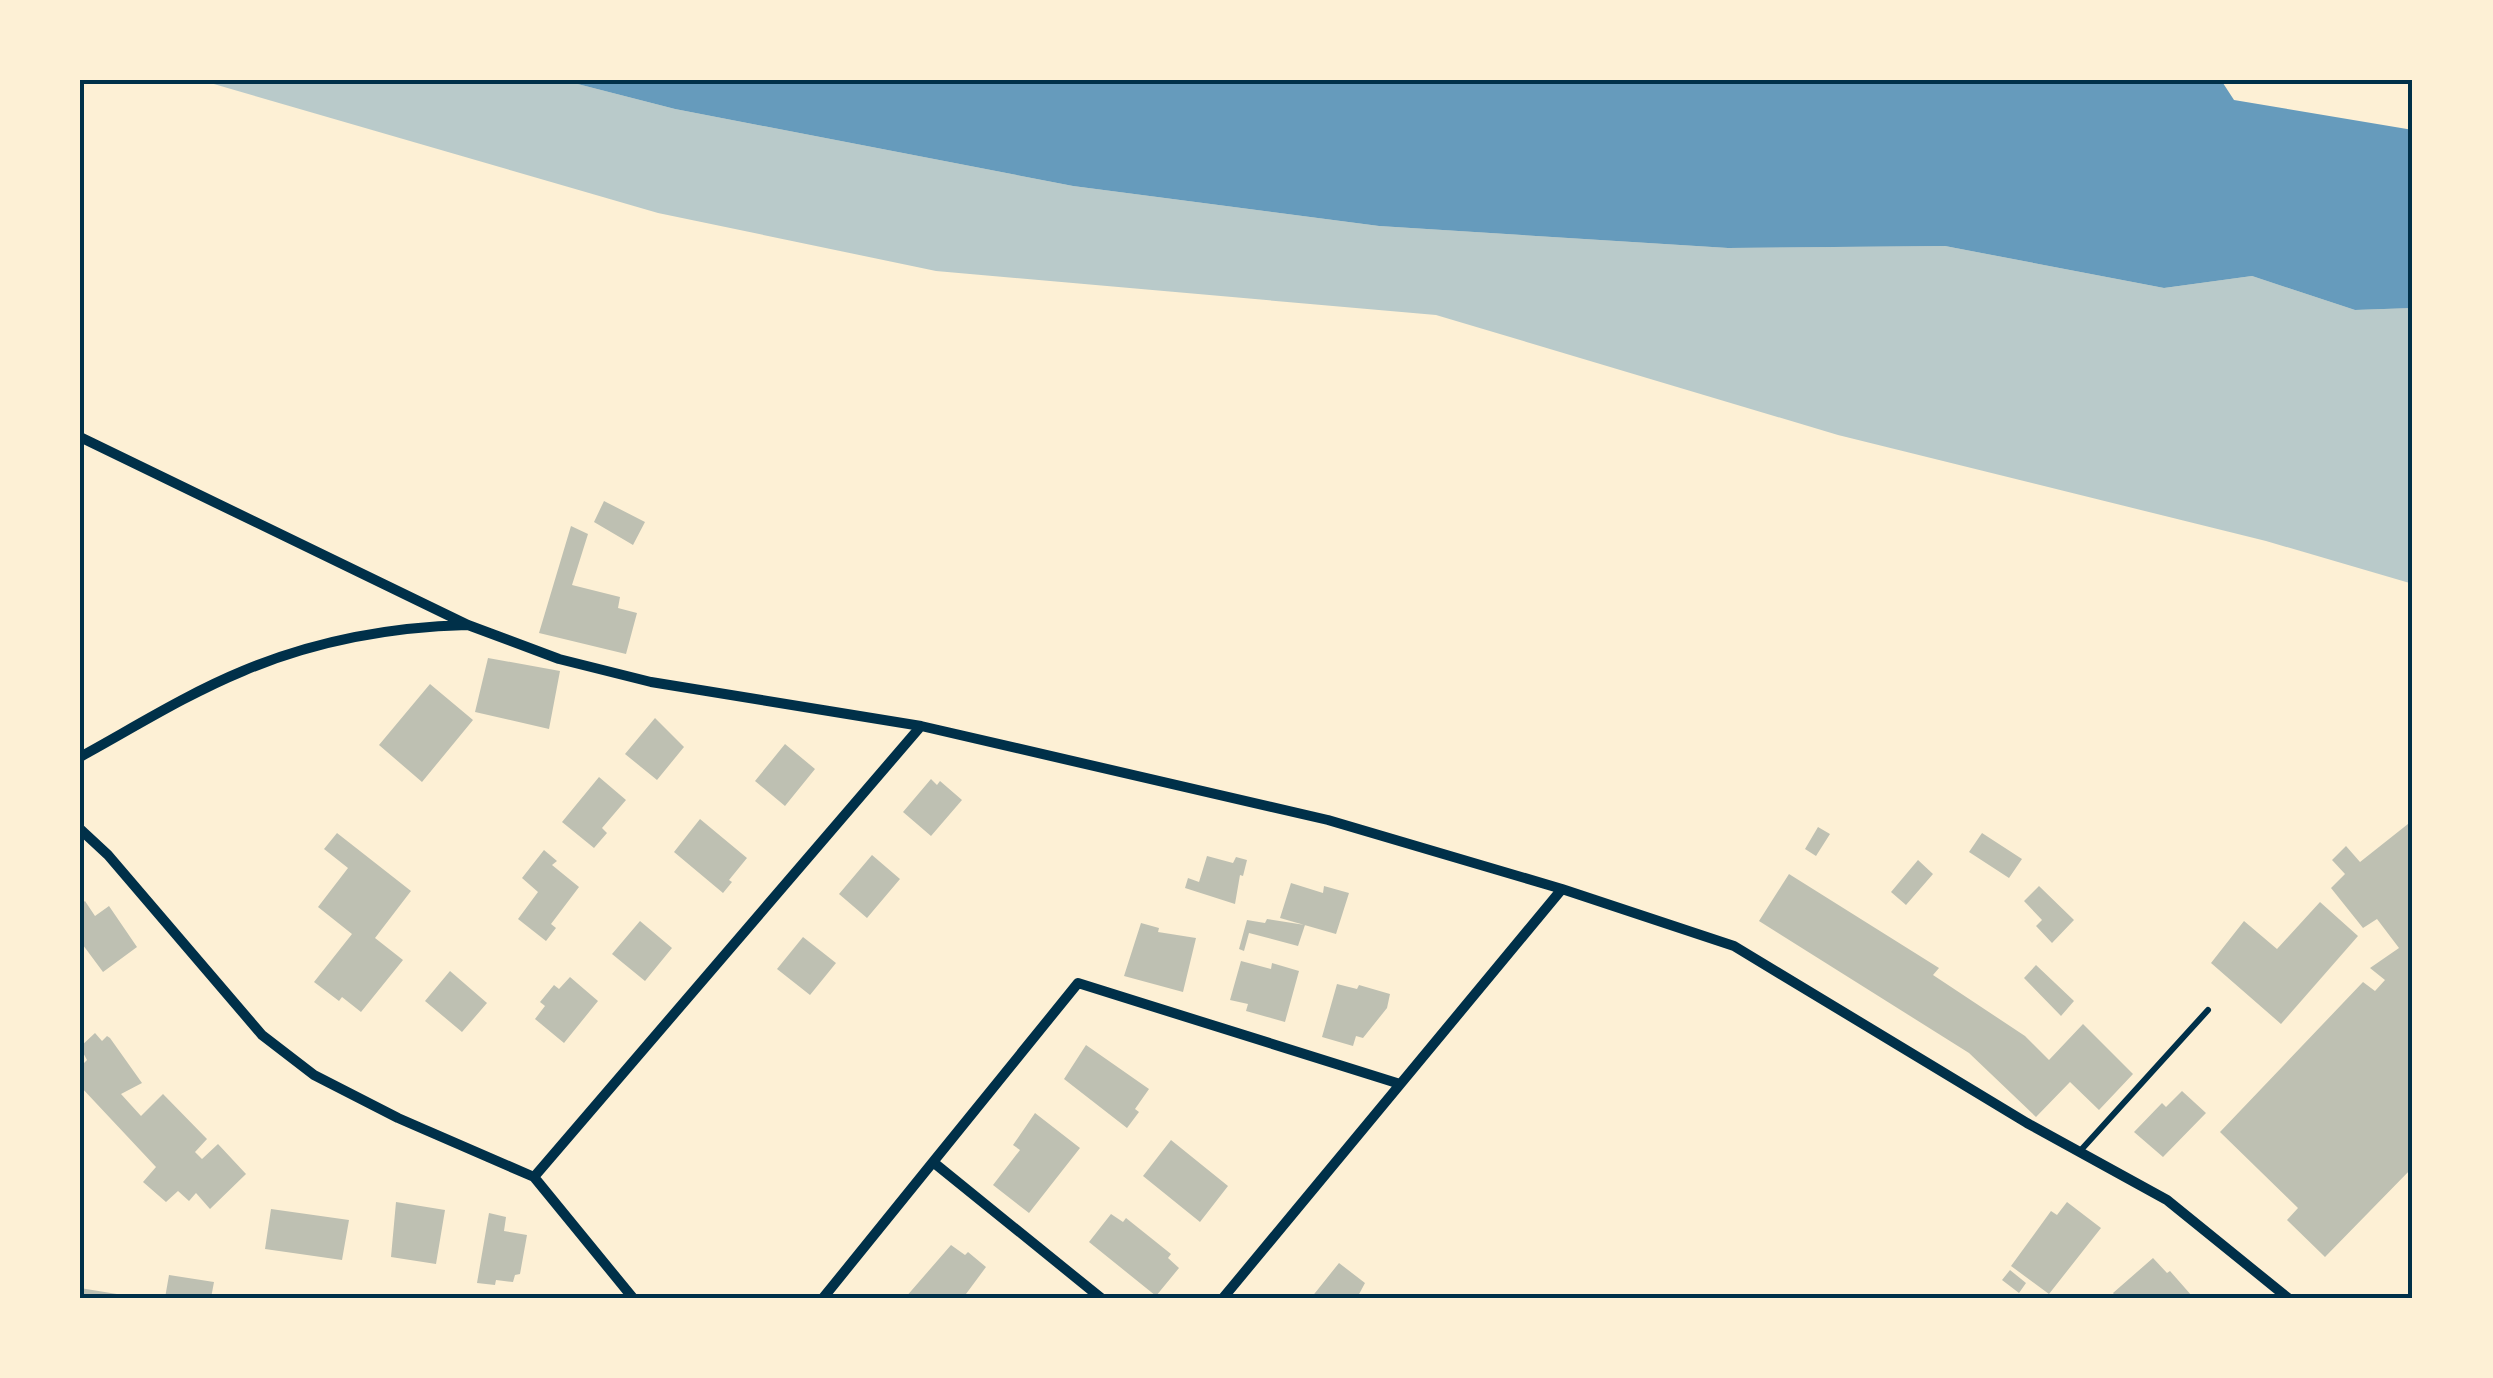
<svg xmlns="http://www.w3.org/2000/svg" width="2493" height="1378" viewBox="0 0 2493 1378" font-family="'Asap Condensed',sans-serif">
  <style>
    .green { fill: #b9caca }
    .water { fill: #669bbc }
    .building { fill: #bec0b2 }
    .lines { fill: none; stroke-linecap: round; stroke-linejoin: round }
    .service { stroke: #003049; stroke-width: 6 }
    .minor { stroke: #003049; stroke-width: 10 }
    .neatline { fill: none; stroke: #003049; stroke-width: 4 }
  </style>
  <rect width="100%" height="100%" fill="#fdf0d5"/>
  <!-- green -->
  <path class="green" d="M200 80H562L675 109 1073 186 1379 226 1728 248 1945 246 2164 288 2252 276 2355 310 2413 308V584L2266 541 1838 435 1436 315 936 271 658 213Z"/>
  <!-- water -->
  <path class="water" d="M562 80H2221L2234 100 2413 130V308L2355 310 2252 276 2164 288 1945 246 1728 248 1379 226 1073 186 675 109Z"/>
  <!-- building -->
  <path class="building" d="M604 501 645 522 633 545 594 522Z
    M571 526 588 534 572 585 620 597 618 608 637 613 626 654 539 633Z
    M488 658 560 671 549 729 475 712Z
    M430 684 473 720 422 782 379 745Z
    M655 718 684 747 657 780 625 754Z
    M785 744 815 769 785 806 755 781Z
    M599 777 626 800 602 828 607 833 594 848 562 822Z
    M931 779 937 785 940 781 962 800 931 836 903 812Z
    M700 819 747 858 729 880 732 882 723 893 674 852Z
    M2413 820V1167L2325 1257 2287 1220 2298 1208 2220 1132 2363 982 2375 991 2385 980 2370 968 2399 948 2377 919 2363 928 2331 888 2345 874 2332 860 2346 846 2360 862Z
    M1818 827 1830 834 1816 856 1805 849Z
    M337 833 411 891 375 938 403 960 361 1012 342 997 339 1001 314 982 352 934 318 907 348 868 324 849Z
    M1982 833 2022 859 2009 878 1969 852Z
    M544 850 557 861 552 865 579 887 551 924 556 928 546 941 518 919 538 892 522 878Z
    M872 855 900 879 867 918 839 894Z
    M1207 856 1233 863 1236 857 1247 860 1243 876 1240 875 1235 904 1185 888 1188 878 1199 882Z
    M1918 860 1933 874 1906 905 1891 892Z
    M1789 874 1939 968 1933 975 2025 1036 2049 1060 2083 1024 2133 1074 2099 1110 2070 1082 2036 1117 1969 1053 1759 921Z
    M1291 883 1323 893 1324 886 1349 893 1336 934 1280 918Z
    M2039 886 2074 920 2052 943 2036 926 2042 920 2024 901Z
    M85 901 95 916 109 906 137 947 103 972 80 941V905Z
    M2320 902 2358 936 2281 1024 2211 963 2244 921 2277 949Z
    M1267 919 1305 925 1298 946 1249 933 1244 951 1239 949 1247 920 1265 923Z
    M640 921 672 948 645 981 612 954Z
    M1141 923 1159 928 1158 932 1196 938 1183 992 1124 976Z
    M803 937 836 963 810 995 777 969Z
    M1241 961 1271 969 1272 963 1299 971 1285 1022 1246 1011 1248 1004 1230 1000Z
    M2036 965 2074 1001 2061 1016 2024 978Z
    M450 971 487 1003 462 1032 425 1001Z
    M570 977 598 1001 564 1043 535 1019 545 1006 540 1002 554 985 559 989Z
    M1337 984 1357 989 1359 985 1390 994 1387 1008 1363 1038 1356 1036 1353 1046 1322 1037Z
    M95 1033 102 1041 107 1036 110 1038 142 1083 121 1094 141 1116 163 1094 207 1139 195 1152 202 1159 218 1144 246 1174 210 1209 196 1193 189 1201 178 1191 166 1202 143 1182 156 1167 80 1086V1067L87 1060 80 1047Z
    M1086 1045 1149 1089 1135 1109 1139 1112 1127 1128 1064 1079Z
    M2182 1091 2206 1113 2163 1157 2134 1132 2162 1103 2166 1107Z
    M1035 1113 1080 1148 1029 1213 993 1185 1020 1150 1013 1145Z
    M1171 1140 1228 1186 1200 1222 1143 1176Z
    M396 1202 445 1210 436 1264 391 1257Z
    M2067 1202 2101 1228 2049 1294 2011 1266 2051 1211 2057 1215Z
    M271 1209 349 1220 342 1260 265 1249Z
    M489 1213 506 1217 504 1231 527 1235 520 1274 515 1275 513 1282 496 1280 495 1285 477 1283Z
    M1111 1214 1123 1222 1126 1218 1171 1254 1168 1258 1179 1268 1156 1296 1089 1242Z
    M951 1245 965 1255 968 1252 986 1267 963 1298H905Z
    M2153 1258 2167 1273 2170 1271 2192 1296 2117 1298 2113 1293Z
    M1339 1263 1365 1283 1357 1298H1311Z
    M2010 1270 2026 1283 2019 1293 2002 1280Z
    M169 1275 214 1282 211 1298H165Z
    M80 1288 123 1295V1298H80Z"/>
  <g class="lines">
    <!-- service -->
    <path class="service" d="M2081 1150 2208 1010"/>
    <!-- minor -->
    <path class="minor" d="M80 437 468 625 559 659 651 682 921 726 1328 820 1562 889 1734 946 2027 1123 2167 1200 2288 1298
      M80 757C133 728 187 694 243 671 314 641 390 627 467 625
      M80 829 108 855 262 1035 314 1075 398 1118 534 1177 633 1298
      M933 1162 1078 983 1400 1084
      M534 1177 921 726
      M823 1298 933 1162 1101 1298
      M1223 1298 1562 889"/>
  </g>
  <!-- border -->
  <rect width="2493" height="1378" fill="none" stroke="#fdf0d5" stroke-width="165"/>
  <rect x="82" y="82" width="2328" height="1214" class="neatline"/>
</svg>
